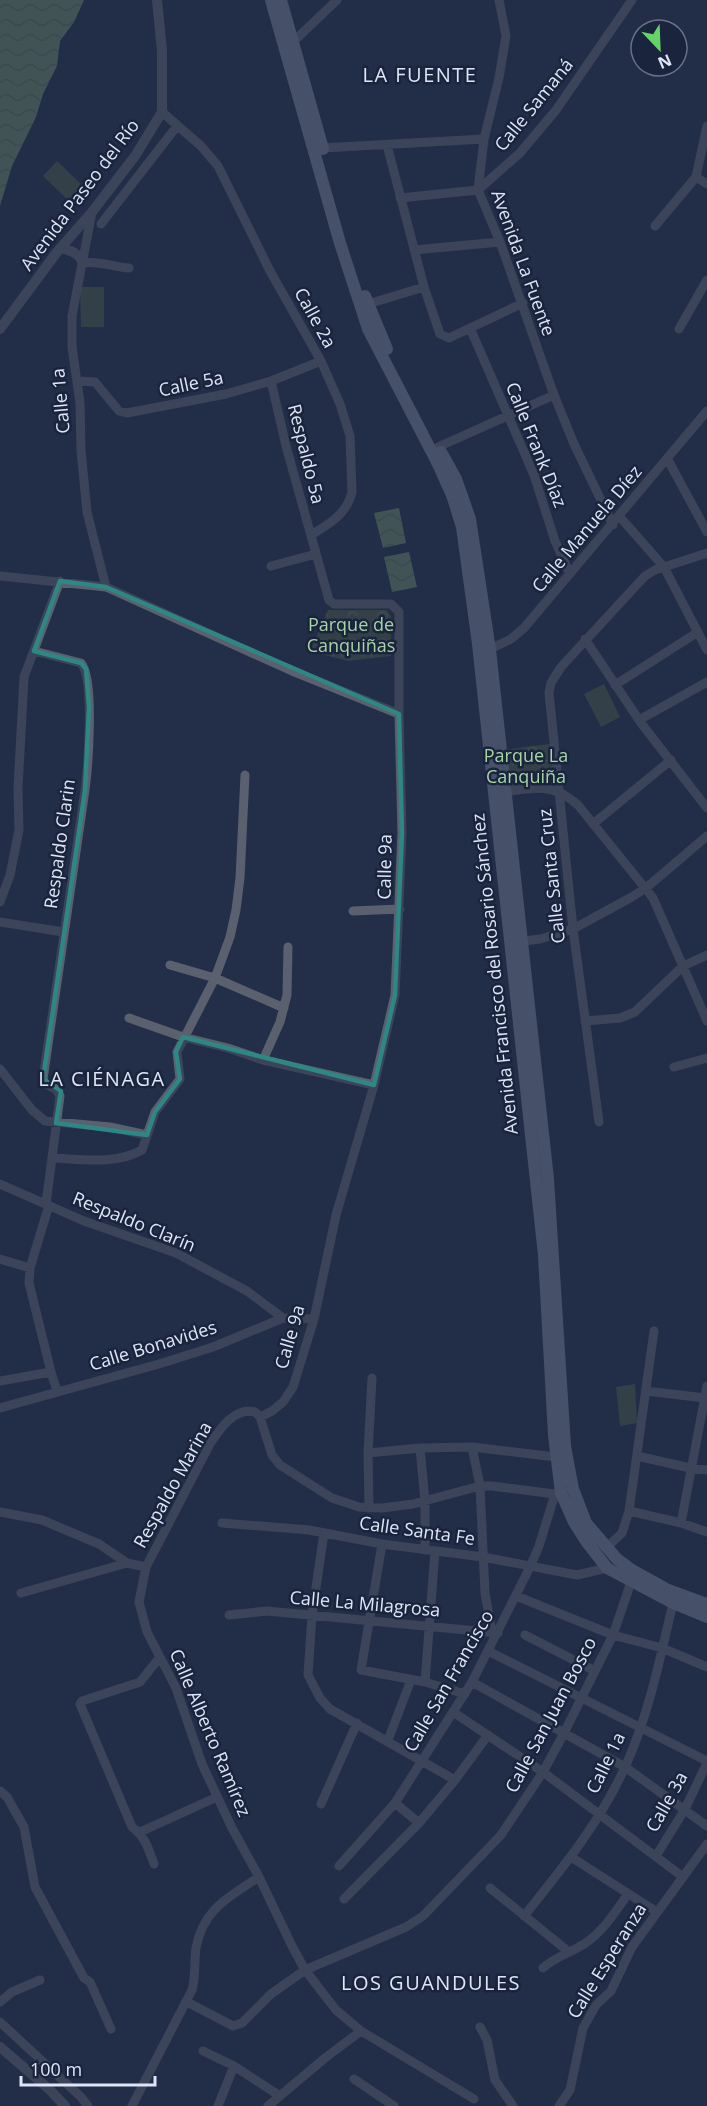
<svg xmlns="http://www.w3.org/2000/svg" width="707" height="2106" viewBox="0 0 707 2106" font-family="'Open Sans',sans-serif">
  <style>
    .park { fill: url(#park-crowns) }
    .pitch { fill: #485847 }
    .water { fill: url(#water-waves) }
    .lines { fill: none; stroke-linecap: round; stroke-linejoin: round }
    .minor { stroke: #5a606d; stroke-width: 9 }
    .tertiary { stroke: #5a606d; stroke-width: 10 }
    .secondary { stroke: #717a90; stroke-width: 12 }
    .marked { fill: none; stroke: #2e8782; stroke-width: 4.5; stroke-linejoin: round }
    .labels { text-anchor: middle; stroke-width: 5; stroke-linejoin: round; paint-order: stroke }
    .street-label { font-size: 18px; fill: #dde5f6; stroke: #1a243d }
    .park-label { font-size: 18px; fill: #a6d4a5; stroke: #1a243d }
    .neighbourhood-label { font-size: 20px; letter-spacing: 1.5px; fill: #dde5f6; stroke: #1a243d }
  </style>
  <defs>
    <pattern id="park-crowns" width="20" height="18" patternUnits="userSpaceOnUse" patternTransform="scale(1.5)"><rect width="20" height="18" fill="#485847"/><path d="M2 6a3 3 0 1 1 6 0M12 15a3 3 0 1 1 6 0" fill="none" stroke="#627062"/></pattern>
    <pattern id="water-waves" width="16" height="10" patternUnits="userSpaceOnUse" patternTransform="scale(1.5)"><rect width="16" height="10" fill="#688267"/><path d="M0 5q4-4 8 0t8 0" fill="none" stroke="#596a5b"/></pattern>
  </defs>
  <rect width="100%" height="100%" fill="#232e48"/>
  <!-- park -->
  <path class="park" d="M328 610H387L391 617V656L348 661 310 651Z
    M550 744 553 783 506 788 503 750Z"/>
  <!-- pitch -->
  <path class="pitch" d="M57 161 84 187 70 202 43 176Z
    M80 287H104V327H81Z
    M604 684 620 717 601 727 584 694Z
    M635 1384 637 1423 620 1426 616 1387Z"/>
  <!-- water -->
  <path class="water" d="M0 0H84L74 22 60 41 57 66 43 94 36 117 12 166 0 206Z
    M399 508 406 543 383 548 374 513Z
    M409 552 417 587 392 592 384 557Z"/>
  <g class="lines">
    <!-- minor -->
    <path class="minor" d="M499 0 506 36 499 78 484 139 478 190 500 242 554 395 574 444 613 525
      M293 42 337 0
      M162 112 201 146 218 166 270 271 321 361 340 404 350 436 352 492C347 514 329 524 311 535
      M387 145 424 287 440 334 449 338 523 303
      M322 148 484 139
      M696 177 707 184
      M400 198 478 190 520 153 556 110 632 0
      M92 212 72 316V347L80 403 81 450 87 512 106 587
      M101 224 177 126
      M655 226 696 177 707 126
      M414 250 500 242
      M83 263C98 260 113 267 129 268
      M368 304 424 287
      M470 328 534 475 555 541 570 574
      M679 329 707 280
      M77 381 95 382 119 411 127 413 226 394 271 381 321 361
      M438 447 554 395
      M668 460 707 532
      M619 516 664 567 707 650
      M271 566 316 554
      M0 576 106 587 292 671 399 714
      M585 639 641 723 707 808
      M34 651 81 663C95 679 88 767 85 790L43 1079 45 1084 56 1089 60 1096 46 1204
      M484 652 511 639 524 628 707 411
      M615 685 698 632
      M639 720 707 682
      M505 792C535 787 553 783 578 805L653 898 707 1021
      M593 824 671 760
      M0 902 10 875 19 830 18 788 24 677 60 581
      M353 911 400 909
      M0 922 63 932
      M516 942 540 939 573 929 630 898 646 888 707 836
      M170 965 215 978 284 1008
      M129 1018 183 1037 228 1048 263 1060 374 1085
      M585 1021 620 1018 635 1012 683 966 707 955
      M263 1060 280 1022 287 995 288 947
      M674 1067 707 1058
      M0 1069 32 1110 45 1121 110 1127 147 1135
      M599 1122 573 929 549 693 551 683 561 667 645 576 655 570 707 553
      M52 1158C81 1159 116 1165 142 1150L155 1112 180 1079 177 1052 215 978 230 937 236 910 240 878 245 775
      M0 1184 84 1221 176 1253 247 1291 283 1318
      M49 1205 30 1268 29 1283 51 1372
      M0 1259 30 1268
      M0 1381 51 1372 57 1391
      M646 1391 705 1398
      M0 1408 159 1364 213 1347 283 1318 314 1319
      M260 1417 272 1411 283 1402 293 1387 314 1319 336 1215 374 1085 395 995 402 833 399 714V612L391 604H334L329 600 286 446 271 381
      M472 1447 480 1486 485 1593 492 1633
      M420 1448 425 1501V1550
      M368 1453 420 1448 472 1447 556 1457
      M637 1456 690 1468 707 1470
      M369 1508 368 1453 372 1378
      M629 1511 681 1523 707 1532
      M0 1512 42 1520 99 1544 127 1563 146 1567
      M222 1523 309 1530 382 1544 483 1557 577 1575 607 1568
      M681 1523 707 1386
      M324 1533 312 1615 308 1675 320 1698 330 1709 455 1780
      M382 1544 361 1670 425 1682 465 1694
      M606 1548 622 1533 629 1511 654 1331
      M21 1593 127 1563
      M516 1596 613 1635 662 1648 707 1667
      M229 1615 267 1611 498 1633
      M525 1635 595 1671
      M488 1651 707 1761
      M425 1682 435 1551
      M472 1682 625 1767 707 1826
      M453 1712 543 1772 683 1877
      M388 1740 411 1680
      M0 1791 7 1797 24 1827 35 1887 84 1978 90 1982 111 2029
      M395 1803 419 1823
      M321 1804 357 1723
      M140 1832 217 1797
      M656 1856 685 1809 707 1763
      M571 1857 657 1912
      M154 1864C149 1850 145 1836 132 1827L80 1704 82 1701 140 1682 160 1657
      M339 1866 395 1803 472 1682 530 1567 539 1546 555 1494
      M490 1888 569 1952
      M344 1899 419 1823 455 1780 488 1735
      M524 1916C562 1869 601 1821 626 1765 649 1714 660 1658 673 1603
      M543 1968C555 1957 570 1953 584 1944 603 1932 615 1912 628 1894
      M0 2002 12 1992 40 1980
      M187 2002 233 2026 242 2023 271 1994 305 1970 406 1927 423 1916 501 1835 543 1772 564 1733 613 1635 631 1582
      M0 2022 81 2097 88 2106
      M480 2027 487 2040 495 2080 513 2106
      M203 2051 234 2066 280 2096
      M354 2079 394 2106
      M474 2099 361 2031 336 2010 305 1970 292 1946 259 1877 232 1828 202 1764 176 1688 147 1632 139 1602 146 1567 210 1444C220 1429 234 1407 255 1412L260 1417 272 1455 280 1465 332 1498 359 1507 382 1508 413 1504 480 1486H492L555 1494 573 1489
      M132 2106 192 1990C196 1976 194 1962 196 1948 203 1909 229 1897 259 1877
      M218 2106 234 2066
      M268 2106 325 2058 361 2031
      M559 2106 570 2090 583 2028 596 2005 611 1991 632 1947 707 1844"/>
    <!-- tertiary -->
    <path class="tertiary" d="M60 248C71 251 78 252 83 263
      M0 329 57 252 92 212 135 156 162 112V51L157 0
      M0 2047 50 2090 65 2106"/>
    <!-- secondary -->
    <path class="secondary" d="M271 0 340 243 368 329 438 464 452 495 462 527 478 644 544 1255 554 1435 561 1493 574 1522 586 1541 607 1568 673 1603 707 1617
      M281 0 323 149
      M365 296 387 349
      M441 452 456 479 470 519 490 650 548 1179 565 1446 573 1489 586 1523 617 1559 632 1570 668 1590 707 1604"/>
  </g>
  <!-- marked area -->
  <path d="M0 0H707V2106H0ZM60 581 106 587 399 714 402 833 395 995 374 1085 183 1037 176 1052 180 1079 155 1112 147 1135 56 1123 61 1091 43 1079 85 790 89 707 86 669 81 663 34 651Z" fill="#232e48" fill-opacity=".55" fill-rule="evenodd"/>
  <path class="marked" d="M60 581 106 587 399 714 402 833 395 995 374 1085 183 1037 176 1052 180 1079 155 1112 147 1135 56 1123 61 1091 43 1079 85 790 89 707 86 669 81 663 34 651Z"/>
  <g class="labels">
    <!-- street labels -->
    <g class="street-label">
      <text transform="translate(534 105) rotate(-51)" y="6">Calle Samaná</text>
      <text transform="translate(80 195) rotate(-53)" y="6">Avenida Paseo del Río</text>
      <text transform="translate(523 263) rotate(70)" y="6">Avenida La Fuente</text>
      <text transform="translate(315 318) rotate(61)" y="6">Calle 2a</text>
      <text transform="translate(191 384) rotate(-12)" y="6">Calle 5a</text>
      <text transform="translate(61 401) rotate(-95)" y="6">Calle 1a</text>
      <text transform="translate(536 445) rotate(68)" y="6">Calle Frank Díaz</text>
      <text transform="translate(306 454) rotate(76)" y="6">Respaldo 5a</text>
      <text transform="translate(587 529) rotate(-50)" y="6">Calle Manuela Díez</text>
      <text transform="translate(60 844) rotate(-82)" y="6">Respaldo Clarin</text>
      <text transform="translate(385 867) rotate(-89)" y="6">Calle 9a</text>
      <text transform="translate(552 876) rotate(-96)" y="6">Calle Santa Cruz</text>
      <text transform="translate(495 974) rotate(-96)" y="6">Avenida Francisco del Rosario Sánchez</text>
      <text transform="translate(134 1222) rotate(22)" y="6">Respaldo Clarín</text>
      <text transform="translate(290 1337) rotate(-74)" y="6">Calle 9a</text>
      <text transform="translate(153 1346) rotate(-17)" y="6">Calle Bonavides</text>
      <text transform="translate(173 1485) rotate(-61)" y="6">Respaldo Marina</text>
      <text transform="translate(417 1531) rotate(8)" y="6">Calle Santa Fe</text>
      <text transform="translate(365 1604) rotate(5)" y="6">Calle La Milagrosa</text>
      <text transform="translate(449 1681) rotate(-60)" y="6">Calle San Francisco</text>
      <text transform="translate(551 1715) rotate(-62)" y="6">Calle San Juan Bosco</text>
      <text transform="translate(210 1733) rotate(67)" y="6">Calle Alberto Ramírez</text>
      <text transform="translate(606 1763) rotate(-64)" y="6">Calle 1a</text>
      <text transform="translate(667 1802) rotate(-61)" y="6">Calle 3a</text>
      <text transform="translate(607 1961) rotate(-58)" y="6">Calle Esperanza</text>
    </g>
    <!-- park labels -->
    <g class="park-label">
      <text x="351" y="631">Parque de<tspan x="351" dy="21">Canquiñas</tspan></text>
      <text x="526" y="762">Parque La<tspan x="526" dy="21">Canquiña</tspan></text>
    </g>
    <!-- neighbourhood labels -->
    <g class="neighbourhood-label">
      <text x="420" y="82">LA FUENTE</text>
      <text x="102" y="1086">LA CIÉNAGA</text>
      <text x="431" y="1990">LOS GUANDULES</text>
    </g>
  </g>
  <!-- north arrow -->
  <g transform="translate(659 48) rotate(157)"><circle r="28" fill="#1a243d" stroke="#687187" stroke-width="1.5"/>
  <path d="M0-4.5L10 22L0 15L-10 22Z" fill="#65d467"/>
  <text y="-9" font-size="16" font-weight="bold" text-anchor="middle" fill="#dde5f6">N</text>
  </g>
  <!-- scale -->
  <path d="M21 2076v9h134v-9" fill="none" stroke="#dde5f6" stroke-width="3"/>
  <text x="30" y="2076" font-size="18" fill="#dde5f6" stroke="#1a243d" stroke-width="4.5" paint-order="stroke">100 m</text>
</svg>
